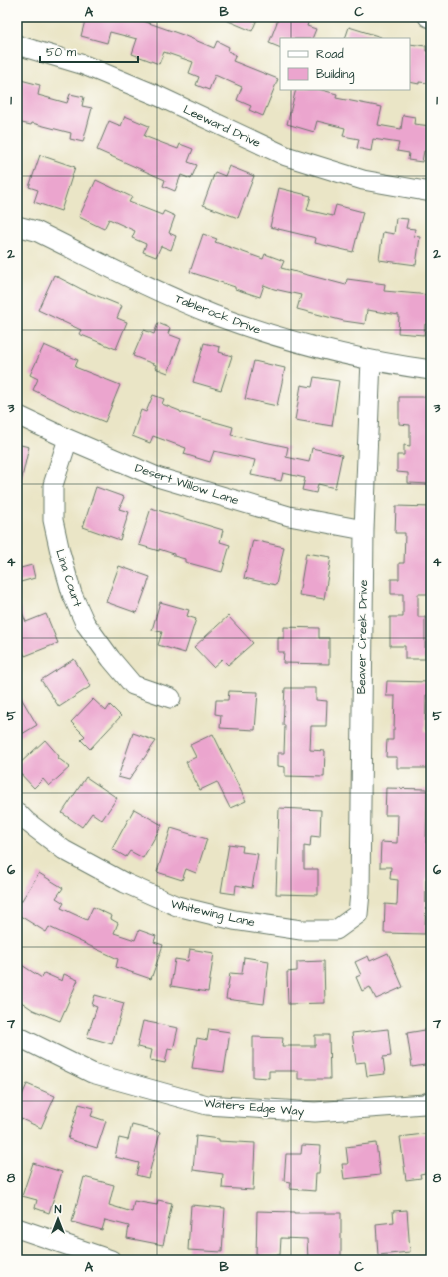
<svg xmlns="http://www.w3.org/2000/svg" width="448" height="1277" viewBox="0 0 448 1277" font-family="'Architects Daughter',sans-serif">
  <style>
    .building { fill: #eba5ce }
    .lines { fill: none; stroke-linecap: round; stroke-linejoin: round }
    .minor-casing { stroke: #667867; stroke-width: 21 }
    .minor { stroke: #fff; stroke-width: 19 }
    .grid { fill: none; stroke: #1f3d34; stroke-width: 1; stroke-opacity: 0.55 }
    .labels { text-anchor: middle; stroke-width: 3; stroke-linejoin: round; paint-order: stroke }
    .street-label { font-size: 12px; fill: #1f3d34; stroke: #fdfcf7 }
    .neatline { fill: none; stroke: #1f3d34; stroke-width: 1.5 }
    .grid-label { font-size: 13px; text-anchor: middle; font-weight: bold; fill: #1f3d34 }
  </style>
  <rect width="100%" height="100%" fill="#fdfcf7"/>
  <filter id="ink" filterUnits="userSpaceOnUse"><feTurbulence type="fractalNoise" baseFrequency=".025" numOctaves="2"/><feDisplacementMap in="SourceGraphic" scale="8" xChannelSelector="R" yChannelSelector="G"/><feConvolveMatrix kernelMatrix="1 2 1 2 8 2 1 2 1" color-interpolation-filters="sRGB"/></filter>
  <filter id="wash" filterUnits="userSpaceOnUse"><feTurbulence type="fractalNoise" baseFrequency=".012" numOctaves="4" result="noise"/><feDisplacementMap in="SourceGraphic" scale="16" xChannelSelector="R" yChannelSelector="G"/><feGaussianBlur stdDeviation="0.9" result="paint"/><feColorMatrix in="noise" values="0 0 0 0 0 0 0 0 0 0 0 0 0 0 0 0 0 1.4 0 .05"/><feComposite in="paint" operator="in"/></filter>
  <g filter="url(#wash)">
    <rect width="100%" height="100%" fill="#eae5c6"/>
    <g id="blocks">
      <!-- building -->
      <path class="building" d="M86 17H132L183 35 214 48 217 41 229 47 228 51 236 55 233 61 278 79 263 116 249 110 251 106 237 100 242 87 215 75 209 90 196 85 199 77 189 73 193 62 164 52 159 64 132 54 137 39 110 32 107 43 81 36Z
        M219 17H258L252 31Z
        M279 17H310L307 26 316 29 312 39H281V48L269 43Z
        M349 27 381 37V39H345Z
        M409 44 426 46V51H431V66L428 83 419 82V84L409 82Z
        M17 79 40 85 38 95 67 103 70 94 84 97 82 106 92 108 83 142 70 139 71 133 32 123 31 125 17 122Z
        M296 89H318L337 94 336 98 382 107 378 125 401 129 403 115 415 117 414 124 431 126V152L424 151 422 162 408 160 409 153 397 151 399 143 373 139 371 151 357 148 359 139 343 136 345 128 317 121 314 132 287 124Z
        M125 116 149 126 144 136 178 149 180 144 193 149 188 162 197 165 191 179 181 175 175 191 163 186 165 180 97 150 109 121 121 126Z
        M40 155 75 167 61 211 34 202 38 190 29 187Z
        M229 166 254 176 238 218 203 205 215 172 225 176Z
        M96 180 132 197 129 202 162 215 164 211 175 216 169 233 176 236 171 250 161 246 156 257 143 252 146 244 132 238 135 231 109 219 104 229 79 217Z
        M279 188 311 196 307 210 333 216 336 205 363 212 353 252 315 243 316 238 270 227Z
        M396 218 408 219 406 228 415 229 414 236 420 237 416 265 379 260 383 232 394 234Z
        M203 234 217 239 215 242 246 253 263 259 265 254 284 261 281 268 346 285 347 279 385 284 384 291 431 295V325L425 324 424 335 398 333 399 315 367 310 365 324 344 321 297 309 301 295 274 289 264 285 260 297 235 289V287L190 272Z
        M54 275 83 290 122 306 117 318 127 322 116 349 79 334 81 330 38 310Z
        M158 323 170 328 168 334 181 339 168 373 155 368 156 365 133 356 144 330 154 334Z
        M204 343 220 347 219 352 232 356 221 390 193 382Z
        M44 345 78 360 75 367 120 385 105 422 75 410 33 390 38 379 30 375Z
        M254 361 285 368 277 406 245 399Z
        M314 377 339 381 332 426 295 420 301 385 312 387Z
        M153 395 164 399 162 404 180 411V412L233 427 231 435 288 447 286 457 309 462 312 448 342 455 335 488 318 484 316 493 302 490 305 478 283 473 281 481 251 475 255 460 214 451 210 462 184 454 186 448 153 436 150 443 132 436 141 410 146 412Z
        M399 397H431V484L408 483V473L397 472V455H404V445L410 446V425L399 424Z
        M17 444 29 447 21 482H17Z
        M96 487 124 497 119 509 129 512 120 540 83 527Z
        M396 506 431 507V594H418V617H425V659H405V646H390V617H403V594H391V579H399V563H404L405 533H395Z
        M151 508 223 530 220 542 230 545 222 572 185 562V559L174 556V554L159 549V551L139 545Z
        M253 540 284 547 276 585 244 578Z
        M306 553 331 557 324 599 299 595Z
        M32 565 35 578 17 583V569Z
        M119 566 150 577 137 613 106 602Z
        M17 600 26 622 46 614 58 643 25 656 20 644 17 645Z
        M160 602 189 610 187 616 196 619 185 653 158 645 162 632 152 630Z
        M228 616 253 643 228 665 222 659 213 667 194 647Z
        M284 627 319 628V638H329V664L283 663 284 652H278V638H284Z
        M74 659 91 686 59 707 41 680Z
        M387 681 431 682V695H426L425 731H429L428 768H397V757H386L387 740H393V730H394L395 696H386Z
        M285 688H316V700L327 701 326 726H311L310 750 325 751 324 777 285 776V767L278 766V753H284L285 725H283Z
        M17 691 37 725 17 737Z
        M229 691 258 692 255 730 220 728 221 715 215 714 216 700H228Z
        M93 699 106 711 110 705 121 716 90 749 81 740 85 736 71 722Z
        M133 733 156 741 129 780 118 777Z
        M213 734 246 801 230 808 217 782 200 790 186 762 196 757 190 745Z
        M45 740 59 756 58 758 70 767 49 786 43 779 34 788 17 770V766Z
        M86 777 117 798 102 820 92 813 82 827 62 813Z
        M386 788 427 789 426 843H429L428 880H426L425 934 384 933 385 904 397 905 398 880 390 879 391 867H380L381 842 397 843 398 815H385Z
        M279 808 321 810 320 837 311 836 310 847 304 846V869H318V895L276 894Z
        M134 809 162 825 143 858 130 851 126 857 112 849Z
        M171 828 207 839 196 873 186 869 182 880 157 872Z
        M229 844 243 846 242 852 258 854 252 888 236 885 235 894 221 892Z
        M39 873 63 888 56 898 64 903 61 908 87 920 93 907 112 916 111 919 118 923 114 933 135 940 139 930 156 936 154 942 163 945 151 979 116 967 118 959 49 927 46 932 17 914V908Z
        M190 949 214 953 208 992 171 986 175 959 188 961Z
        M388 953 403 987 376 999 370 987 362 991 356 977 361 975 355 962 368 956 370 961Z
        M244 957 269 961 264 1004 226 999 230 973 242 974Z
        M324 961 325 1003 288 1004 287 972 297 971V962Z
        M17 962 42 978 44 973 62 981 64 974 78 980 60 1021 33 1010 17 999Z
        M95 995 124 1003 112 1044 87 1037 97 1007 92 1005Z
        M143 1021 178 1028 173 1050 168 1049 165 1063 150 1060 152 1050 137 1047Z
        M209 1029 230 1032 224 1072 192 1068 197 1038 207 1040Z
        M388 1029 391 1056 383 1057 385 1074 367 1076 365 1062 356 1063 352 1033Z
        M431 1029V1064L412 1067 407 1033Z
        M315 1035H329L330 1079H298V1071H269V1078L253 1077V1037L283 1038 282 1046H315Z
        M27 1084 55 1096 41 1128 17 1117V1107Z
        M79 1104 94 1108 91 1116 106 1121 97 1148 68 1139Z
        M132 1125 160 1132 148 1178 136 1175 139 1163 115 1157 119 1138 128 1140Z
        M431 1133V1172L420 1174 421 1178 406 1180 400 1137Z
        M196 1136 219 1139V1141L255 1143 253 1190 222 1188 223 1174 193 1170Z
        M376 1143 380 1175 344 1179 342 1164H348L346 1147Z
        M302 1145 321 1146 319 1173H316L315 1191 290 1189 291 1182 284 1181 286 1154H301Z
        M33 1163 62 1172 49 1213 35 1208 37 1200 22 1196Z
        M84 1177 114 1185 109 1205 132 1212 134 1201 157 1205 158 1200 172 1203 163 1245 127 1238 129 1226 105 1220 102 1230 72 1222Z
        M191 1205 225 1208 222 1252 188 1250Z
        M407 1210 410 1252 378 1255 376 1224 394 1222 393 1211Z
        M257 1211 294 1212V1213H341V1258L308 1259 307 1239 281 1238 280 1255H256Z"/>
    </g>
  </g>
  <g filter="url(#ink)">
    <use href="#blocks" fill-opacity="0" stroke="#667867" stroke-width="1"/>
    <g class="lines">
      <!-- minor casing -->
      <g class="minor-casing">
        <path id="minor" d="M428 17 431 18
          M17 45 84 65 156 95 286 156 363 180 431 192
          M17 226 36 231C95 260 153 291 214 315 284 341 357 360 431 370
          M17 415 68 439 157 477 289 516 364 530
          M68 439 53 485V520L60 552 72 594 85 623 111 659 133 685 171 698
          M17 812 26 821 64 850 125 883 177 906 234 920 301 930H336L358 914 360 893 364 530 371 360
          M17 1036 92 1073 207 1105 315 1112 424 1104 431 1101
          M17 1228 111 1260"/>
      </g>
      <!-- minor -->
      <use href="#minor" class="minor"/>
    </g>
  </g>
  <!-- grid -->
  <path class="grid" d="M157 17V1260M291 17V39M291 89V1260M17 176H431M17 330H431M17 484H431M17 638H431M17 793H431M17 947H431M17 1101H431"/>
  <g class="labels">
    <!-- street labels -->
    <g class="street-label">
      <text transform="translate(222 126) rotate(25)" y="4">Leeward Drive</text>
      <text transform="translate(218 314) rotate(21)" y="4">Tablerock Drive</text>
      <text transform="translate(187 484) rotate(18)" y="4">Desert Willow Lane</text>
      <text transform="translate(69 578) rotate(72)" y="4">Lina Court</text>
      <text transform="translate(362 637) rotate(-89)" y="4">Beaver Creek Drive</text>
      <text transform="translate(213 913) rotate(13)" y="4">Whitewing Lane</text>
      <text transform="translate(254 1107) rotate(5)" y="4">Waters Edge Way</text>
    </g>
  </g>
  <!-- margin -->
  <rect width="448" height="1277" fill="none" stroke="#fdfcf7" stroke-width="44"/>
  <!-- legend -->
  <rect x="280" y="38" width="130" height="52" fill="#fdfcf7" stroke="#a4b0a9"/>
  <rect x="288" y="51" width="20" height="6" fill="#ffffff" stroke="#a4b0a9"/>
  <text x="316" y="58" font-size="12" fill="#1f3d34">Road</text>
  <rect x="288" y="68" width="20" height="12" fill="#eba5ce" stroke="#a4b0a9"/>
  <text x="316" y="78" font-size="12" fill="#1f3d34">Building</text>
  <!-- north arrow -->
  <g transform="translate(58 1219)" stroke="#fdfcf7" stroke-width="3" paint-order="stroke">
  <path d="M0-3L7 15L0 10L-7 15Z" fill="#1f3d34"/>
  <text y="-6" font-size="11" font-weight="bold" text-anchor="middle" fill="#1f3d34">N</text>
  </g>
  <!-- scale -->
  <path d="M40 56v6h98v-6" fill="none" stroke="#1f3d34" stroke-width="2"/>
  <text x="46" y="56" font-size="12" fill="#1f3d34" stroke="#fdfcf7" stroke-width="3" paint-order="stroke">50 m</text>
  <rect x="22" y="22" width="404" height="1233" class="neatline"/>
  <g class="grid-label">
    <text x="89" y="16">A</text>
    <text x="224" y="16">B</text>
    <text x="359" y="16">C</text>
    <text x="11" y="104">1</text>
    <text x="437" y="104">1</text>
    <text x="11" y="258">2</text>
    <text x="437" y="258">2</text>
    <text x="11" y="412">3</text>
    <text x="437" y="412">3</text>
    <text x="11" y="566">4</text>
    <text x="437" y="566">4</text>
    <text x="11" y="720">5</text>
    <text x="437" y="720">5</text>
    <text x="11" y="874">6</text>
    <text x="437" y="874">6</text>
    <text x="11" y="1028">7</text>
    <text x="437" y="1028">7</text>
    <text x="11" y="1182">8</text>
    <text x="437" y="1182">8</text>
    <text x="89" y="1271">A</text>
    <text x="224" y="1271">B</text>
    <text x="359" y="1271">C</text>
  </g>
</svg>
